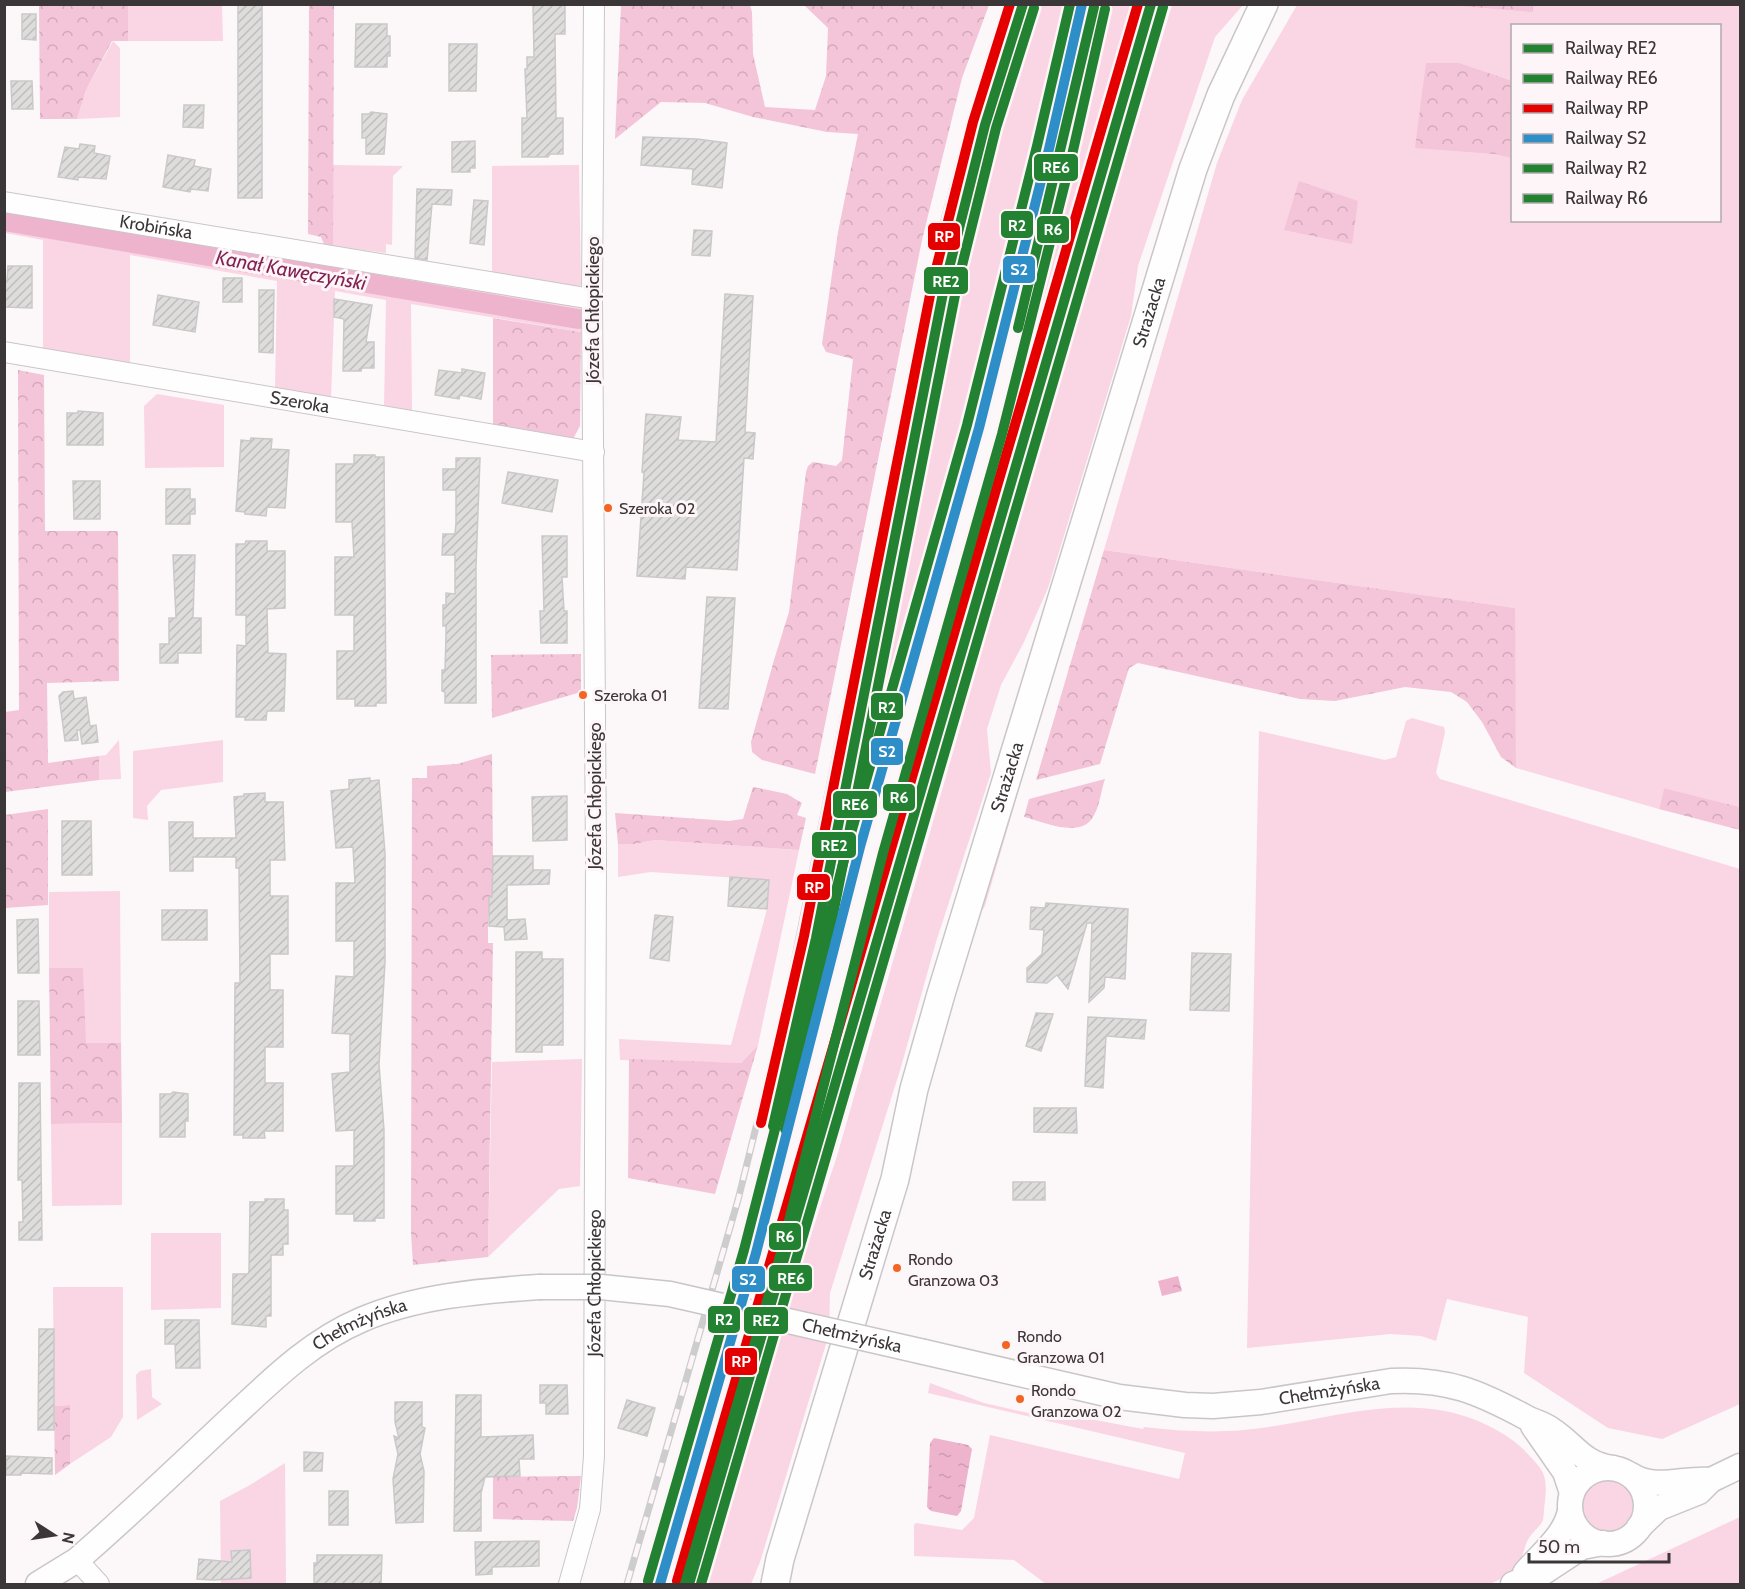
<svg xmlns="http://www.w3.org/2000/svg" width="1745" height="1589" viewBox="0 0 1745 1589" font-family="Cabin,sans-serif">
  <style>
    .green { fill: #fad5e4; fill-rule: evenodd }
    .forest { fill: url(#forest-crowns) }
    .water { fill: url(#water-ripples) }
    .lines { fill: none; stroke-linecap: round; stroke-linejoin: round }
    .canal { stroke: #efb4cd; stroke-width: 20 }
    .building { fill: url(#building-hatch); stroke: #cac9c8; stroke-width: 1.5 }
    .minor-casing { stroke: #cac6c8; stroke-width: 22 }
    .tertiary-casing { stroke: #cac6c8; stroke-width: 27 }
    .secondary-casing { stroke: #cac6c8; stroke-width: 30 }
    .minor { stroke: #fffefe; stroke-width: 20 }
    .tertiary { stroke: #fffefe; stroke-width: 24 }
    .secondary { stroke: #fffefe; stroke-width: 27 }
    .rail-casing { stroke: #cecdce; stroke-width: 7 }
    .rail { stroke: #fef5f8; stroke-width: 4.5; stroke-dasharray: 14; stroke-linecap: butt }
    .tertiary-bridge-casing { stroke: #cac6c8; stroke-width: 27; stroke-linecap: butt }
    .tertiary-bridge { stroke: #fffefe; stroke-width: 24 }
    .rail-1-casing { stroke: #fef5f8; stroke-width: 15 }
    .rail-2-casing { stroke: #fef5f8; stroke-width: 15 }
    .rail-3-casing { stroke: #fef5f8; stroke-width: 15 }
    .rail-4-casing { stroke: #fef5f8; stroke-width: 15 }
    .rail-5-casing { stroke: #fef5f8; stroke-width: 15 }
    .rail-6-casing { stroke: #fef5f8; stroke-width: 15 }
    .rail-1 { stroke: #238132; stroke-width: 10 }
    .rail-2 { stroke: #238132; stroke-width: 10 }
    .rail-3 { stroke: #e50000; stroke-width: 10 }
    .rail-4 { stroke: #2e8ec7; stroke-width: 10 }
    .rail-5 { stroke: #238132; stroke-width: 10 }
    .rail-6 { stroke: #238132; stroke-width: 10 }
    .bus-dot { fill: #f26522; stroke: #fef5f8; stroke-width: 2 }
    .labels { text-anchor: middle; stroke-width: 6; stroke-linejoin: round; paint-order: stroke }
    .bus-label { font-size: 16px; fill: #3b3739; stroke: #fef5f8; text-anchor: start }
    .street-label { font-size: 18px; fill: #3b3739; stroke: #fef5f8 }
    .water-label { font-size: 20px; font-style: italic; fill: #812254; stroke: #fef5f8 }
    .line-badge { stroke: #fef5f8; stroke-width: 2 }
    .badge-label { font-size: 16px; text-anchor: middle; font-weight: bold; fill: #fff }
  </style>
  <defs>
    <pattern id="forest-crowns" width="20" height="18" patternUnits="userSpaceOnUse" patternTransform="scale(1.5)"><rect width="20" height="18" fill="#f4c4d9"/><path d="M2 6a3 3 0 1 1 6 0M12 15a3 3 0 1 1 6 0" fill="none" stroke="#d2a9bb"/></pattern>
    <pattern id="water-ripples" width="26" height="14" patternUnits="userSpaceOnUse" patternTransform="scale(1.5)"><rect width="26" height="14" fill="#efb4cd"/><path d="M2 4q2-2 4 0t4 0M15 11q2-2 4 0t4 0" fill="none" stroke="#ce9bb1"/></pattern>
    <pattern id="building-hatch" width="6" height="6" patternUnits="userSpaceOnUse" patternTransform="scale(1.5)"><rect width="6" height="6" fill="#dedddc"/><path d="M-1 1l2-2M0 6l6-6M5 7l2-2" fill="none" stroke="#bfbebe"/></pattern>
  </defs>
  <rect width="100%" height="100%" fill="#fcf7f9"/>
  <!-- green -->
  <path class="green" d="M128 5H222L223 41H128Z
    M1033 5H1072C1043 137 1013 270 977 402 935 556 890 710 846 864L839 862 963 249 996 121Z
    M1105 5H1143L876 920 871 918 1009 407Z
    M1172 5H1243L1215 37 1138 266 1131 316 1048 588 1024 642 1001 685 987 729 991 773 936 942 901 1067 830 1293 829 1334 760 1562 751 1584H708L804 1256 837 1156 1036 463Z
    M1297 5H1740V807L1664 788 1659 809 1516 768 1514 608 1104 550 1217 163 1242 100ZM1512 26H1720V220H1512Z
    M113 41 120 48V117L77 119 86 90Z
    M333 165 403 166 393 176 392 245 386 244V253L333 246Z
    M579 165 581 285 576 288 492 274V166Z
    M4 210 582 304 581 332 411 304 412 411 384 407 386 300 335 291 331 398 275 390 277 281 130 255V364L43 349V240L5 233Z
    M157 394 224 405V467L145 468 144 406Z
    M1090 546 985 906 975 921Z
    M1412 718 1444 727 1445 732 1436 773 1440 779 1740 869V1404L1662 1439 1608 1428 1524 1373 1528 1317 1447 1299 1436 1341 1421 1336 1391 1334 1247 1348 1259 731 1385 760 1396 757 1406 721Z
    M119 740 121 779 99 780V756L106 755Z
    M223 740V782L161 790 147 806 148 820 133 818V751Z
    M655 840 799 850 758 1045 741 1063 620 1060 619 1039 731 1045 767 909 769 880 651 872 618 877V844H634Z
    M120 891 121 1043H85L83 968H49V892Z
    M582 1059 580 1186 559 1189 488 1257 492 1062Z
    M122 1123V1205L52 1206 51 1124Z
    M151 1233H221V1308L151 1310Z
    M53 1287H123V1417L111 1437 70 1464V1405L54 1406Z
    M151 1369 152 1397 162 1404 137 1420 136 1375 140 1371Z
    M930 1383 984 1403 1046 1417 1095 1420 1143 1429 1144 1427C1177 1431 1210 1433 1244 1430 1322 1423 1401 1389 1478 1421 1494 1428 1511 1437 1524 1450 1543 1470 1548 1473 1545 1501 1544 1507 1544 1514 1543 1520 1540 1527 1533 1531 1529 1538 1525 1544 1524 1552 1521 1559 1515 1572 1503 1578 1490 1584H1046L1014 1560 914 1556V1525L916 1523 962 1530 974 1518 990 1435 1179 1479 1185 1453 928 1393Z
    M285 1463 286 1584H221L220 1501 250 1485Z
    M1580 1506a28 28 0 1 1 56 0a28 28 0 1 1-56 0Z
    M1740 1517V1584H1596Z"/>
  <!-- forest -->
  <path class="forest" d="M39 5H128V41H112L86 90 77 119H40Z
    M309 5H334L333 246 324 244 321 237 308 234Z
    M621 5H750L752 12 753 54 765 107 815 110 826 76 828 28 804 5H989L962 78 922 240 815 774 762 760 752 752 751 742 774 660 789 612 806 472 808 466 813 462 836 466 842 460 853 359 826 352 822 344 838 232 858 134 827 132 753 117 705 103 661 102 615 139Z
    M1449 5H1533V12Z
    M1426 63H1459L1512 81V158L1495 154 1415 148Z
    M1299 181 1358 201 1352 244 1284 230Z
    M493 318 581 332 580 426 573 439 493 425Z
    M18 370 44 375 45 531H118L119 681 47 683 48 763 99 756V780L5 792V712L19 710Z
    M1104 550 1515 608 1516 768 1501 757 1482 722 1467 702 1451 692 1405 687 1335 701 1300 699 1138 663 1129 668 1100 764 1036 780Z
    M581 654V692L492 718 491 655Z
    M492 754 493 863 492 897 488 917V943H493L488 1257 413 1265 411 1233 412 778H427V766L457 764Z
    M1105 779C1101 790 1100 805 1094 815 1082 840 1044 822 1024 817L1029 799Z
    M753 787 787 794 802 803 797 815 806 818 799 850 655 840 634 844H618L615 813 729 821 743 819Z
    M1664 788 1740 807V830L1659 809Z
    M48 809V905L5 908V815Z
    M49 968H83L86 1043H121L122 1123 51 1124Z
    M758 1045 715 1194 628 1178 629 1059 741 1063Z
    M70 1405V1464L55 1475 54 1406Z
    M581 1476 577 1508 573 1521 493 1519V1477Z"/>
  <!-- water -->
  <path class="water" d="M1178 1276 1182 1291 1162 1296 1158 1281Z
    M934 1438 968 1445 972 1449 961 1511 957 1516 931 1511 927 1507 930 1443Z"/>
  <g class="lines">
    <!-- canal -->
    <path class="canal" d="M4 221 578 319"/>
  </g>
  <!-- building -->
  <path class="building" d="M238 4H262V198H238Z
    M533 4H565V34H555L556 118H563V154H550L548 157H522V118H527L525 69H527V57H534Z
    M22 14H36V40L22 39Z
    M356 24H387V36H390V56H387V67H355Z
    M449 44H477L476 91H449Z
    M11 81H32L33 109H12Z
    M184 105H204L203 128 183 127Z
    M371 112 387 114 384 154H366V138H362V114H369Z
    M643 137 697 139 727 143 722 188 692 184 693 169 641 165Z
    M475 141V168H470V172H452V142Z
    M80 144 95 146 94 153 110 156 106 179 78 177V180L58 177 65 147 79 149Z
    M168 155 195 160 194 166 211 169 208 191 191 189 190 192 163 187Z
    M417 189 452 190 451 205 432 204 427 260 415 258Z
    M474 200 488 201 484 245 470 243Z
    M694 230 712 231 710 256 692 255Z
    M8 266H32V308L4 307V281H7Z
    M223 278H242V302H223Z
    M259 290H274L273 353 259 352Z
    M725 294 753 296 745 432 755 433 753 459 744 458 737 570 686 567 685 579 637 576 644 473 642 472 646 414 681 417 678 440 716 442Z
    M158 295 199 302 195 332 153 325Z
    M334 299 372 305 366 342H374V368H362L361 371H343L344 319 334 317Z
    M462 369 485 373 481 399 460 395 459 399 435 395 439 370 462 373Z
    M78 411 103 413V445H67V413H78Z
    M251 438 272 439 271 449 289 450 285 508 267 507 266 516 245 514V512L236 511 241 440 250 441Z
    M354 455H375V457H384L386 703H376V706H355V699H337V651H354V615H335V557H354L352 522H336V464H354Z
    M456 458H480L476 566V703H445V692L442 691V670H445L446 637V626H443V605H446V593L455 594V555H442L443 534H455L456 523V490H443V469H456Z
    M508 472 558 480 552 512 502 503Z
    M73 481H100V519H74Z
    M166 489H190V499H195V514H190V524H166Z
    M542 536H567V577H562L564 611H567V643H541L540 611H544Z
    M246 541H267V551H285V608L267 609 268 653 286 654 284 711H267L266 720H245V717H236L237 645 246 646V615H236V544H245Z
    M173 555H195L193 618H201V653H178V663H160V644H169V618H176Z
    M707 597 735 598 728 709 699 708Z
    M73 691 74 699 86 697 90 726 96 725 98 742 82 744 80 730H77L78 740 65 741 59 696 63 692Z
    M370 778V781L379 780 385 853V962L379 1064 384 1130V1218H375V1221H354V1214H336V1166H354V1130L336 1131 332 1074 350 1072V1034L332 1033 336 976 354 977V941H336V883H355L353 847 336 848 331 791 349 789V780Z
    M265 793V802H283L285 860H270V896H288V954H270V990H283V1047H265V1083H283V1131H264L265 1138H243V1135H234L235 983H240L239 868H236V857H193V871H170L169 822H193V838H236L234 797 244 796V794Z
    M567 796V840L533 841 532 797Z
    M62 821H91L92 875H62Z
    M493 856H533V870H550L549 884 507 885V920L525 919 527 939 505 940 504 927 489 926V897H492Z
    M730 877 769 880 767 909 728 906Z
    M1046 903 1128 909 1125 979 1105 977 1104 988 1089 1002 1092 923H1087L1068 989 1057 975 1047 983 1027 982V968L1042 954 1044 930 1030 929 1031 907 1045 908Z
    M162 910H207V940H162Z
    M655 915 673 917 669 961 650 958Z
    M38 919 39 973H18L17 920Z
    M516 952H542V959H563V1045H542V1052H516Z
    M1192 953 1231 954 1229 1011 1190 1010Z
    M18 1001H39L40 1055H18Z
    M1036 1013 1053 1014 1041 1051 1026 1046Z
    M1088 1017 1146 1020 1144 1039 1106 1036 1103 1088 1085 1086Z
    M19 1083H40L42 1240H19V1222H23L22 1180H18Z
    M173 1092 188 1094V1121H185V1137H160V1094H171Z
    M1034 1108H1076L1077 1133 1034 1132Z
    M1013 1182H1045V1200H1013Z
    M265 1199H284V1210H288V1244H283V1255H271V1316H266V1327L232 1324 233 1274H248L249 1271 250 1202H265Z
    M165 1320H199L200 1368H176L175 1344H165Z
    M39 1329H54V1430H38Z
    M540 1385H567L568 1414H546V1403H540Z
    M456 1395H481V1437L533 1435 534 1459H519L520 1476 485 1477 481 1493V1531H454Z
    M627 1400 655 1408 647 1436 618 1428Z
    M395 1402H422V1427L425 1428 420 1454 424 1471 423 1522 396 1523 393 1479 398 1454 394 1436 399 1438 395 1422Z
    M304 1452 323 1453 322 1471H304Z
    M6 1456 52 1458V1474L21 1473V1475H6Z
    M329 1491H348V1525H329Z
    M539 1541V1566L492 1567V1574L476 1575 475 1542Z
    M250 1550 251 1578 213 1580 197 1579 199 1559 232 1562 231 1551Z
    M317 1555H382L381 1584H314V1563H317Z"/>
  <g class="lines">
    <!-- minor casing -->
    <g class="minor-casing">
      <g id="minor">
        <path id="s1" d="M4 202 592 299"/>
        <path id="s2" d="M4 352 594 452"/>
        <path d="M77 1560 99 1584"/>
        <path id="s3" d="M569 1584 590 1509 594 1456 596 858 592 299 594 4"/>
      </g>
    </g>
    <!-- tertiary casing -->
    <g class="tertiary-casing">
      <g id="tertiary">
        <path id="s4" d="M924 1352 1119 1397 1185 1405 1213 1406 1261 1402 1391 1381C1447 1378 1479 1392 1527 1418 1535 1422 1544 1424 1552 1430 1575 1445 1582 1464 1613 1468"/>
        <path d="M1533 1426 1565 1472 1572 1493"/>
        <circle cx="1608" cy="1506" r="38"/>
        <path d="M1631 1475C1655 1491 1684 1477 1711 1480"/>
        <path d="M1639 1527 1659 1508 1699 1492 1711 1480 1740 1466"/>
        <path d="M1525 1573C1541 1554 1565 1536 1570 1511"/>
        <path id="s5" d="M38 1584 77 1560C129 1515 178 1468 228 1421 269 1383 309 1342 361 1320 416 1296 480 1291 539 1287"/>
        <path d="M1513 1584 1544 1572 1582 1547 1603 1543"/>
      </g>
    </g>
    <!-- secondary casing -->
    <g class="secondary-casing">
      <g id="secondary">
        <path id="s6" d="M775 1584 780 1559 895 1179 914 1089 941 994 1193 169 1221 95 1264 4"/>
      </g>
    </g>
    <!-- minor -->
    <use href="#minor" class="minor"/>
    <!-- tertiary -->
    <use href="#tertiary" class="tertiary"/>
    <!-- secondary -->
    <use href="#secondary" class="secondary"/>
    <!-- rail casing -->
    <g class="rail-casing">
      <path id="rail" d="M627 1584 738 1200 782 1022 939 239 968 129 1007 4"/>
    </g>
    <!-- rail -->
    <use href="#rail" class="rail"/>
    <!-- tertiary-bridge casing -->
    <g class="tertiary-bridge-casing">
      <g id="tertiary-bridge">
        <path id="s7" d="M539 1287H601L670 1294 924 1352"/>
      </g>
    </g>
    <!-- tertiary-bridge -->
    <use href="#tertiary-bridge" class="tertiary-bridge"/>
    <!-- rail-1 casing -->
    <g class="rail-1-casing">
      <path id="rail-1" d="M773 1126 816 938 944 288 985 125 1023 4
        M689 1584 1151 4"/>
    </g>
    <!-- rail-2 casing -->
    <g class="rail-2-casing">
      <path id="rail-2" d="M1018 328 1094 7
        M785 1129 828 940 956 290 996 128 1034 8
        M701 1584 1163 7"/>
    </g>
    <!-- rail-3 casing -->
    <g class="rail-3-casing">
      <path id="rail-3" d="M761 1123 804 936 932 285 973 122 1010 4
        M677 1581 1138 4"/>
    </g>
    <!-- rail-4 casing -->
    <g class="rail-4-casing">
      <path id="rail-4" d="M660 1584 756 1253 860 847 979 428 1049 149 1082 4"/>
    </g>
    <!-- rail-5 casing -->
    <g class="rail-5-casing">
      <path id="rail-5" d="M648 1581 744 1250 848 844 967 425 1037 146 1070 4"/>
    </g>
    <!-- rail-6 casing -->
    <g class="rail-6-casing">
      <path id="rail-6" d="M685 1584 779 1260 883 853 1002 434 1072 155 1105 9"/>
    </g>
    <!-- rail-1 -->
    <use href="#rail-1" class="rail-1"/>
    <!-- rail-2 -->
    <use href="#rail-2" class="rail-2"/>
    <!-- rail-3 -->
    <use href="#rail-3" class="rail-3"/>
    <!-- rail-4 -->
    <use href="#rail-4" class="rail-4"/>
    <!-- rail-5 -->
    <use href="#rail-5" class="rail-5"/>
    <!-- rail-6 -->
    <use href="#rail-6" class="rail-6"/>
  </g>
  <!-- markers -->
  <g class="bus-dot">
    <circle cx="608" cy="508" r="5"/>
    <circle cx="583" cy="695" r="5"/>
    <circle cx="897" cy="1268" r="5"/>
    <circle cx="1006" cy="1345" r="5"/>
    <circle cx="1020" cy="1399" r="5"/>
  </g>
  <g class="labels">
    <!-- bus labels -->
    <g class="bus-label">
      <text x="619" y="514">Szeroka 02</text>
      <text x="594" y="701">Szeroka 01</text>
      <text x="908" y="1265">Rondo<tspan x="908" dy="21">Granzowa 03</tspan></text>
      <text x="1017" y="1342">Rondo<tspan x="1017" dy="21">Granzowa 01</tspan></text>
      <text x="1031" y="1396">Rondo<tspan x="1031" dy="21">Granzowa 02</tspan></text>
    </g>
    <!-- street labels -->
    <g class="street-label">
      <text dy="6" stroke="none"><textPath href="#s1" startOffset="154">Krobińska</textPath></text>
      <text transform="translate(593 310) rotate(-90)" y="6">Józefa Chłopickiego</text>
      <text dy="6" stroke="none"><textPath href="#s6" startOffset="1326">Strażacka</textPath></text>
      <text dy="6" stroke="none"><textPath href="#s2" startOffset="300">Szeroka</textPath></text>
      <text dy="6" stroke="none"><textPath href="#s6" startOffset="840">Strażacka</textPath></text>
      <text transform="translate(595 796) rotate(-90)" y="6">Józefa Chłopickiego</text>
      <text dy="6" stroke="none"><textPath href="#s6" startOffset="354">Strażacka</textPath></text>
      <text dy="6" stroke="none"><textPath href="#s3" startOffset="304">Józefa Chłopickiego</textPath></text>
      <text dy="6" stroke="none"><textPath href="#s5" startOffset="416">Chełmżyńska</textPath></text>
      <text dy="6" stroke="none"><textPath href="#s7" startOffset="318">Chełmżyńska</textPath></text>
      <text dy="6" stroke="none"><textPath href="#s4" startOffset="412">Chełmżyńska</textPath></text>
    </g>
    <!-- water labels -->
    <g class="water-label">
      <text transform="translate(291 270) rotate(10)" y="7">Kanał Kawęczyński</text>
    </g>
  </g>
  <g class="line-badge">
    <rect x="1033" y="153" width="46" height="29" rx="6" fill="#238132"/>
    <rect x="1000" y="210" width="34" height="29" rx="6" fill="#238132"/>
    <rect x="1036" y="215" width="34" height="29" rx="6" fill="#238132"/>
    <rect x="927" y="222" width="34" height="29" rx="6" fill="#e50000"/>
    <rect x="1002" y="255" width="34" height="29" rx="6" fill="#2e8ec7"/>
    <rect x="923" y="266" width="46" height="29" rx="6" fill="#238132"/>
    <rect x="870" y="692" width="34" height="29" rx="6" fill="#238132"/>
    <rect x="870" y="737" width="34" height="29" rx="6" fill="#2e8ec7"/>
    <rect x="882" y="783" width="34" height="29" rx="6" fill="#238132"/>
    <rect x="832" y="790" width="46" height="29" rx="6" fill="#238132"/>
    <rect x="811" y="831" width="46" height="28" rx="6" fill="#238132"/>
    <rect x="796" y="873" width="35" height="28" rx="6" fill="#e50000"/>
    <rect x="768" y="1222" width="34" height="29" rx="6" fill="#238132"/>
    <rect x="768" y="1264" width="45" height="28" rx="6" fill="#238132"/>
    <rect x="731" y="1265" width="35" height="28" rx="6" fill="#2e8ec7"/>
    <rect x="707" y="1305" width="34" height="29" rx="6" fill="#238132"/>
    <rect x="743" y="1306" width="46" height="29" rx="6" fill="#238132"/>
    <rect x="724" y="1347" width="34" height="29" rx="6" fill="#e50000"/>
  </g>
  <g class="badge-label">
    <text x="1056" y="173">RE6</text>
    <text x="1017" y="231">R2</text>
    <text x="1053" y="235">R6</text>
    <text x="944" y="242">RP</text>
    <text x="1019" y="275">S2</text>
    <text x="946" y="287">RE2</text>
    <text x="887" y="713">R2</text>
    <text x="887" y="757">S2</text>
    <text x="899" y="803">R6</text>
    <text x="855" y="810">RE6</text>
    <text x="834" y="851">RE2</text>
    <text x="814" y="893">RP</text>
    <text x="785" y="1242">R6</text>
    <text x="791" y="1284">RE6</text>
    <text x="748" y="1285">S2</text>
    <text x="724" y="1325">R2</text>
    <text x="766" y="1326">RE2</text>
    <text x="741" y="1367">RP</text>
  </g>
  <!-- border -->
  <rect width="1745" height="1589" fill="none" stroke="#3b3739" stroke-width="12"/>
  <!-- legend -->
  <rect x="1511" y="24" width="210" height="198" fill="#fef5f8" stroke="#b0a9ac" stroke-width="1.5"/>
  <rect x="1523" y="44" width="30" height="9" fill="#238132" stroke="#b0a9ac" stroke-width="1.5"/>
  <text x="1565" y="54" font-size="18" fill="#3b3739">Railway RE2</text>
  <rect x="1523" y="74" width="30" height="9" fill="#238132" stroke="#b0a9ac" stroke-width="1.5"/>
  <text x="1565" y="84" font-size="18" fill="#3b3739">Railway RE6</text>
  <rect x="1523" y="104" width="30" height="9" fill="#e50000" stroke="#b0a9ac" stroke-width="1.5"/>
  <text x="1565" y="114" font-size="18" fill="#3b3739">Railway RP</text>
  <rect x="1523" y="134" width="30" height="9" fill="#2e8ec7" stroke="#b0a9ac" stroke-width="1.5"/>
  <text x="1565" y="144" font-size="18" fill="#3b3739">Railway S2</text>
  <rect x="1523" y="164" width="30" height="9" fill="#238132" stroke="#b0a9ac" stroke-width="1.5"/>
  <text x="1565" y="174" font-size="18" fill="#3b3739">Railway R2</text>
  <rect x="1523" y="194" width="30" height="9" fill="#238132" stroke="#b0a9ac" stroke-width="1.5"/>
  <text x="1565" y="204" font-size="18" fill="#3b3739">Railway R6</text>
  <!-- north arrow -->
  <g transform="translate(54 1535) rotate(102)" stroke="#fef5f8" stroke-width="4.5" paint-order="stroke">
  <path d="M0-4.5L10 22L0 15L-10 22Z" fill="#3b3739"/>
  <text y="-9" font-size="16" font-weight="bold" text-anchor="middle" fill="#3b3739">N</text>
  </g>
  <!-- scale -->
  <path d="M1529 1553v9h140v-9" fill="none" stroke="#3b3739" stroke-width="3"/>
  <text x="1538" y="1553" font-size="18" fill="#3b3739" stroke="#fef5f8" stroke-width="4.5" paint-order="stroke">50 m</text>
</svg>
